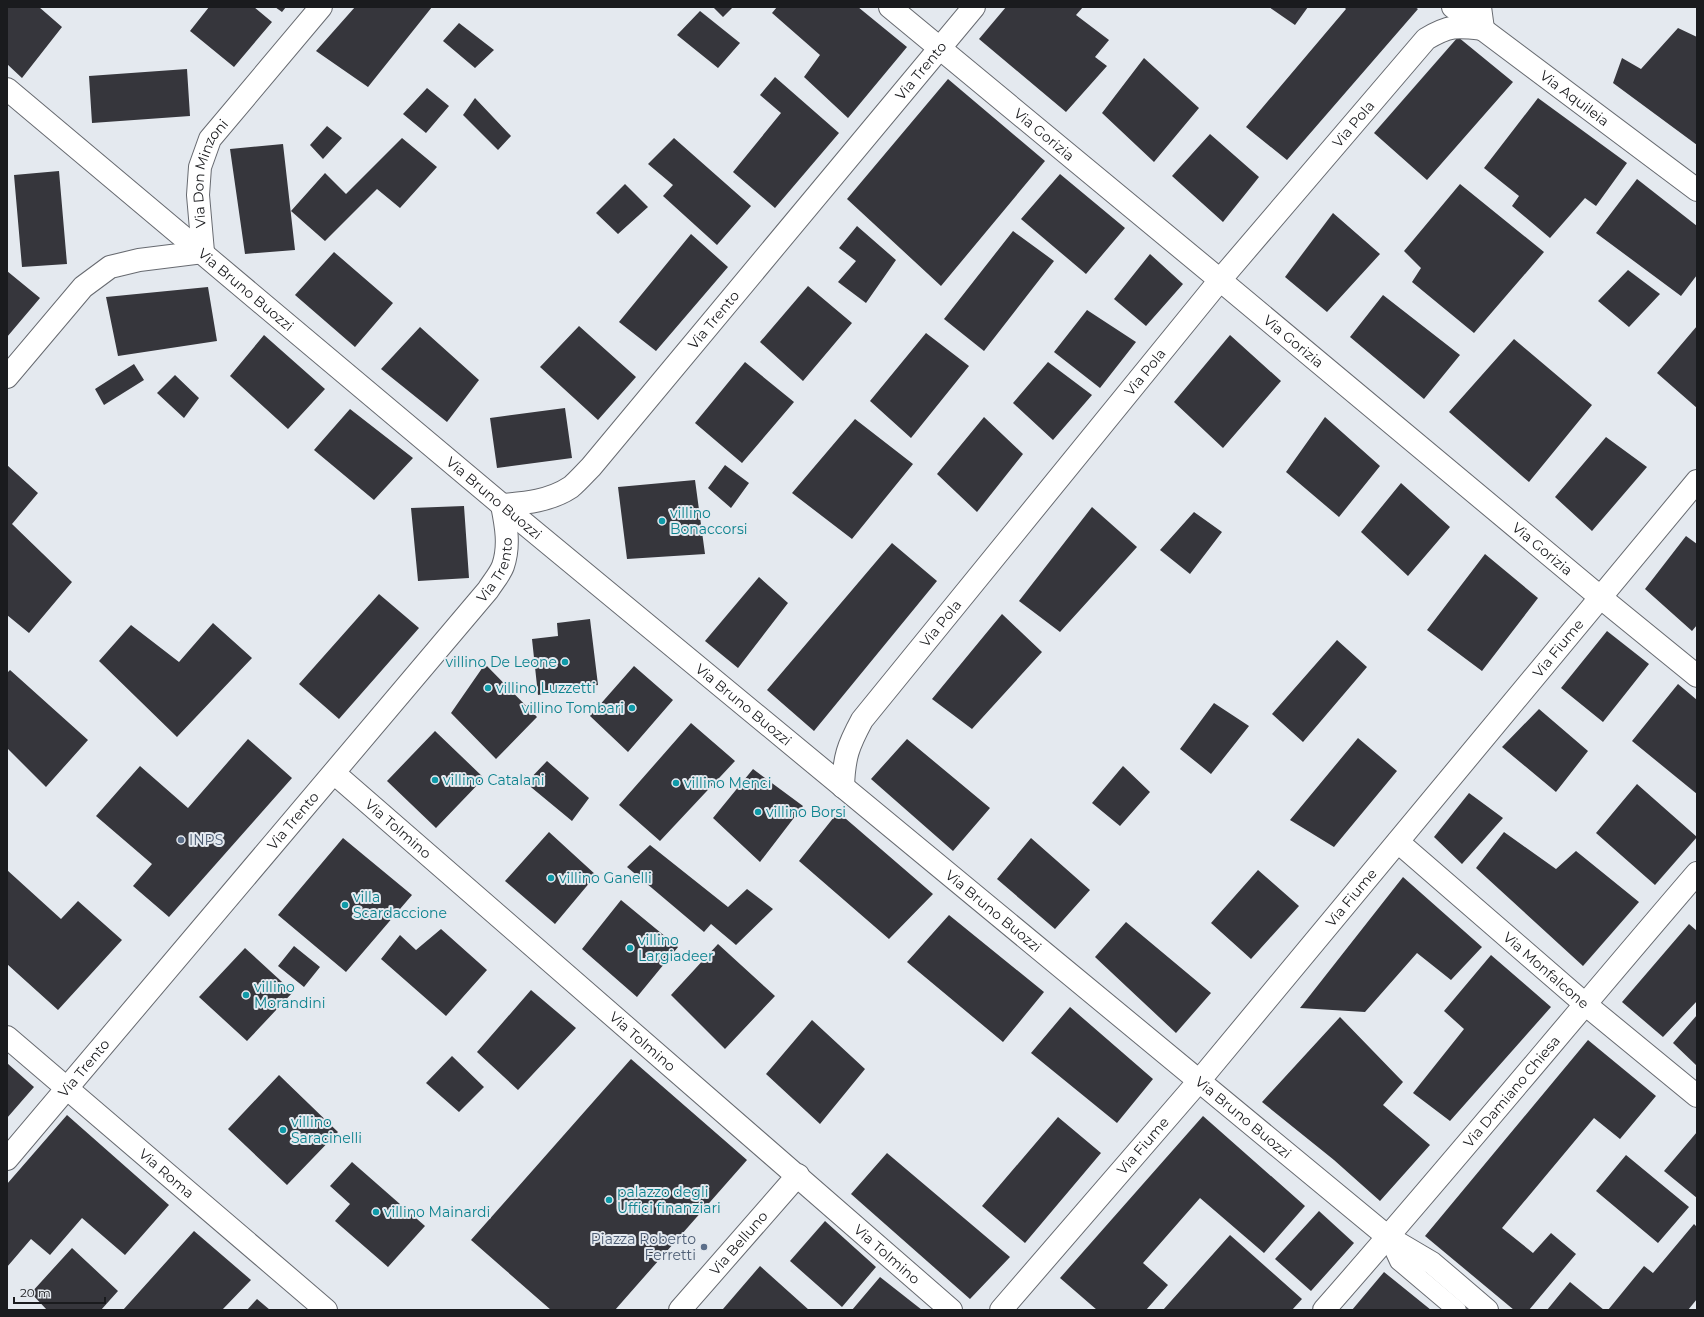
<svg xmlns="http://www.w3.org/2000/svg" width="1704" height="1317" viewBox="0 0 1704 1317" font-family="Montserrat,sans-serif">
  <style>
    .building { fill: #36363c }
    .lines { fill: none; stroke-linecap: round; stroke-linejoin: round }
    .lane-casing { stroke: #676a70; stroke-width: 20 }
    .street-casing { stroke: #676a70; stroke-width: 24 }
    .lane { stroke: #fff; stroke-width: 18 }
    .street { stroke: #fff; stroke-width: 22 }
    .culture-dot { fill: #0f9aa8; stroke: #e4e9ef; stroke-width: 1.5 }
    .service-dot { fill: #5c6f8a; stroke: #e4e9ef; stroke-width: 1.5 }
    .labels { text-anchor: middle; stroke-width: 4; stroke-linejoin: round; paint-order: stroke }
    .street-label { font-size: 14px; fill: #1a1b1e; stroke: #e4e9ef }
    .culture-label { font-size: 14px; fill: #0d838f; stroke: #e4e9ef; text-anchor: start }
    .service-label { font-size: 14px; fill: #4e5e75; stroke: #e4e9ef; text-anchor: start }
  </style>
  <rect width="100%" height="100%" fill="#e4e9ef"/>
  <!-- building -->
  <path class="building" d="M7 7H39L62 27 22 78 7 64Z
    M209 7H254L272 22 234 67 190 31Z
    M275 7H286L282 12Z
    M355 7H432L368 87 316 51Z
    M713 7H733L723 17Z
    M777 7H858L907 47 848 118 804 77 820 55 772 13Z
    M1006 7H1083L1076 15 1109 40 1095 57 1107 66 1066 112 979 39Z
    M1269 7H1308L1295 25Z
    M1344 7H1415L1418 9 1287 160 1246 127 1346 9Z
    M700 11 740 43 718 68 677 35Z
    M459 23 494 50 475 68 443 41Z
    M1678 28 1697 37V145L1613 83 1622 58 1641 69Z
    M1458 37 1513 82 1427 180 1374 133Z
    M1144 58 1199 108 1154 162 1102 113Z
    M187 69 190 116 92 123 89 76Z
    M775 77 839 133 775 208 733 172 781 113 760 95Z
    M948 79 1045 161 941 286 847 199Z
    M427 88 449 106 426 133 403 114Z
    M475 98 511 136 498 150 463 115Z
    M1538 98 1627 163 1596 206 1585 198 1550 238 1512 206 1519 196 1484 168Z
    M327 126 342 138 323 159 310 145Z
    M1210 134 1259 177 1223 222 1172 176Z
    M402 138 437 167 400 208 377 189 325 241 291 211 325 173 346 194Z
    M674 138 751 206 717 245 663 196 673 185 648 164Z
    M283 144 295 250 245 254 230 149Z
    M59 171 67 264 22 267 14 175Z
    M1060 174 1125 228 1086 274 1021 219Z
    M1637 179 1697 226V275L1681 296 1596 233Z
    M625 184 648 207 618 234 596 213Z
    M1460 184 1544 252 1474 333 1412 282 1421 268 1404 251Z
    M1333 213 1380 254 1327 312 1285 277Z
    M857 226 896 260 866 303 838 282 856 261 839 248Z
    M1013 231 1054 261 984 351 944 319Z
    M691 234 728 267 656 351 619 322Z
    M334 252 393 303 355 347 295 295Z
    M1150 254 1183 284 1146 326 1114 299Z
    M1628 270 1660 294 1629 327 1598 301Z
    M7 271 40 298 7 337Z
    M808 286 852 323 803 381 760 342Z
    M208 287 217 341 118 356 106 297Z
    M1383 295 1460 355 1424 399 1350 337Z
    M1087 310 1136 342 1100 388 1054 352Z
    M579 326 636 377 598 420 540 367Z
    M1697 326V408L1657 373Z
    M420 327 479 380 447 422 381 369Z
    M926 333 969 366 911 438 870 401Z
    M264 335 325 389 288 429 230 376Z
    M1230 335 1281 381 1223 448 1174 402Z
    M1514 339 1592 405 1529 482 1449 412Z
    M745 362 794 402 742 463 695 423Z
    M1048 362 1092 395 1053 440 1013 403Z
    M134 364 144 380 104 405 95 389Z
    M175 375 199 398 184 418 157 393Z
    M565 408 572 458 497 468 490 418Z
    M350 409 413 458 374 500 314 450Z
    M984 417 1023 454 977 512 937 474Z
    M1325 417 1380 466 1339 517 1286 472Z
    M855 419 913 464 852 539 792 493Z
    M1606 437 1647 467 1592 531 1555 497Z
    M7 465 38 493 12 524 72 582 29 633 7 615Z
    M725 465 749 483 731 508 708 488Z
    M695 480 705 554 627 559 618 487Z
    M1401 483 1450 527 1408 576 1361 532Z
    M464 506 469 578 418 581 411 508Z
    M1092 507 1137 547 1060 632 1019 601Z
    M1194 512 1222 532 1190 574 1160 550Z
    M1686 536 1697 544V625L1692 631 1645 589Z
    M892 543 937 581 814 731 767 690Z
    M1485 554 1538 598 1482 671 1427 630Z
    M759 577 788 603 738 668 705 641Z
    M379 594 419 628 339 719 299 684Z
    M1002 614 1042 652 972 729 932 699Z
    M590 619 598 685 538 695 532 639 558 636 557 623Z
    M213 623 252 658 177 737 99 661 131 625 179 662Z
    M1607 631 1649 664 1603 722 1561 688Z
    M1337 640 1367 667 1303 742 1272 714Z
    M485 664 537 717 496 759 451 713Z
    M634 666 673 700 628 752 590 716Z
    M10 670 88 740 46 787 7 748V673Z
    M1678 684 1697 700V794L1632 741Z
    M1214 703 1249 726 1211 774 1180 749Z
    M1539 709 1588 751 1556 792 1502 747Z
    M691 723 735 761 660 841 619 805Z
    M435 731 484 778 436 828 387 781Z
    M1358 738 1397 771 1334 847 1290 820Z
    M248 739 292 778 169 917 133 886 152 864 96 816 140 766 188 808Z
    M907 739 990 808 953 851 871 779Z
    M547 761 589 798 572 821 526 783Z
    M1123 766 1150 792 1120 826 1092 803Z
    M753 769 803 806 760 862 713 818Z
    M1637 784 1697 837 1655 885 1596 833Z
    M1469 793 1503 818 1462 864 1434 837Z
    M838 812 933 894 889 939 799 861Z
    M549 832 596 875 555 924 505 881Z
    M1504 832 1556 869 1576 851 1639 902 1583 966 1476 868Z
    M343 838 412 895 346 972 278 915Z
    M1031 838 1090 890 1055 929 997 879Z
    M650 845 728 907 747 889 773 909 736 945 711 924 704 932 627 867Z
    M7 870 61 919 78 901 122 940 58 1010 7 964Z
    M1258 870 1299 906 1251 959 1211 923Z
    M1403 877 1482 947 1451 980 1417 953 1365 1012 1300 1008Z
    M621 900 678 947 637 997 582 949Z
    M949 915 1044 992 1003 1042 907 962Z
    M1126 922 1211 993 1176 1033 1095 957Z
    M1689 924 1697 931V1001L1663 1037 1622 1002Z
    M441 929 487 970 446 1016 381 959 400 935 416 950Z
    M718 944 775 996 725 1049 671 995Z
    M294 946 320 967 304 987 278 966Z
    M245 948 293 992 247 1041 199 997Z
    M1491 955 1551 1007 1450 1121 1413 1093 1464 1029 1444 1011Z
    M531 990 576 1028 518 1090 477 1052Z
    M1070 1007 1153 1079 1117 1123 1031 1053Z
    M1697 1015V1066L1673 1043Z
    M1340 1017 1403 1082 1383 1105 1430 1145 1380 1201 1334 1160 1262 1102Z
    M812 1020 865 1069 820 1124 766 1074Z
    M1588 1040 1656 1096 1620 1139 1594 1118 1502 1228 1533 1253 1551 1233 1576 1254 1529 1310H1514L1425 1236Z
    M452 1056 484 1087 459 1112 426 1083Z
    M631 1059 747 1160 615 1310H551L471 1240Z
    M7 1063 34 1087 7 1118Z
    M279 1075 338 1132 287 1185 228 1129Z
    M67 1115 169 1205 125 1255 82 1218 50 1255 31 1239 7 1267V1184Z
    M1203 1116 1305 1206 1264 1253 1200 1198 1143 1263 1168 1285 1146 1310H1097L1060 1278Z
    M1058 1117 1101 1153 1025 1243 982 1206Z
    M1697 1132V1198L1664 1171Z
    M887 1153 1010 1257 970 1299 851 1194Z
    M1626 1155 1689 1207 1658 1243 1596 1191Z
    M352 1162 425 1226 388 1267 335 1221 350 1204 330 1186Z
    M1319 1211 1354 1243 1311 1291 1275 1259Z
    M825 1221 876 1267 842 1307 790 1261Z
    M1694 1224 1697 1227V1299L1688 1310H1608L1644 1266 1653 1273Z
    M194 1231 251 1280 222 1310H123Z
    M1230 1235 1302 1299 1292 1310H1163Z
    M72 1248 118 1291 101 1310H47L31 1293Z
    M760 1266 809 1310H725L723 1309Z
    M1384 1272 1431 1310H1352Z
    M880 1277 922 1310H852Z
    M1570 1282 1604 1310H1547Z
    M257 1299 270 1310H247Z"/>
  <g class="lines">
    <!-- lane casing -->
    <g class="lane-casing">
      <path id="lane" d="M1388 1237 1399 1261 1457 1310"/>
    </g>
    <!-- street casing -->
    <g class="street-casing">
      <g id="street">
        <path id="s1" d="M890 7 1220 280 1600 597 1697 676"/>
        <path id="s2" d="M1453 7 1697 190"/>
        <path id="s3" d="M7 89 502 505 1388 1237 1432 1263 1487 1310"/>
        <path id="s4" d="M7 377 83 287 110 267 139 260 203 252 198 195 200 167 210 139 321 7"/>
        <path id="s5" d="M502 505C526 503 550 501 571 487 578 481 585 473 591 467L974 7"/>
        <path id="s6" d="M334 773 951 1310"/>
        <path id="s7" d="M843 787C844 757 848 746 862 720L1220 280 1426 39C1450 25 1456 26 1483 29L1480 7"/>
        <path id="s8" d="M1398 842 1585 1004 1697 1096"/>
        <path id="s9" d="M7 1037 326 1310"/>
        <path id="s10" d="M7 1159 488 590C493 582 500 574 503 566 510 546 506 525 502 505"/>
        <path id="s11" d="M680 1310 798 1175"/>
        <path id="s12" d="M1001 1310 1199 1081 1697 481"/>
        <path id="s13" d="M1324 1310C1451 1166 1572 1018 1697 873"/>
      </g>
    </g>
    <!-- lane -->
    <use href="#lane" class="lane"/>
    <!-- street -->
    <use href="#street" class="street"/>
  </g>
  <!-- markers -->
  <g class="culture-dot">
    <circle cx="662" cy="521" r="4"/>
    <circle cx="565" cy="662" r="4"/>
    <circle cx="488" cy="688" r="4"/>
    <circle cx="632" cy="708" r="4"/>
    <circle cx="435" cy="780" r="4"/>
    <circle cx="676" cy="783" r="4"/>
    <circle cx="758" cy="812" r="4"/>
    <circle cx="551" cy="878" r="4"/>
    <circle cx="345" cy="905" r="4"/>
    <circle cx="630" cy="948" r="4"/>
    <circle cx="246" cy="995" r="4"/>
    <circle cx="283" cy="1130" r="4"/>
    <circle cx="609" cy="1200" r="4"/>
    <circle cx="376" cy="1212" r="4"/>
  </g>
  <g class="service-dot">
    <circle cx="181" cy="840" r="4"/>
    <circle cx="704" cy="1247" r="4"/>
  </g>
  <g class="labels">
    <!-- street labels -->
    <g class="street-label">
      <text dy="5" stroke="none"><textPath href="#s5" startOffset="616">Via Trento</textPath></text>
      <text dy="5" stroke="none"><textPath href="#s2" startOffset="152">Via Aquileia</textPath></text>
      <text dy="5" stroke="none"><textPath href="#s7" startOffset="843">Via Pola</textPath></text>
      <text dy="5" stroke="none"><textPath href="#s1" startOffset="200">Via Gorizia</textPath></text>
      <text dy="5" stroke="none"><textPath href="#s4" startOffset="327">Via Don Minzoni</textPath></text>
      <text dy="5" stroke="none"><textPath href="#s3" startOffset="312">Via Bruno Buozzi</textPath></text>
      <text dy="5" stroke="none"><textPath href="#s5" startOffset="292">Via Trento</textPath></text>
      <text dy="5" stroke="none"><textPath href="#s1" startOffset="524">Via Gorizia</textPath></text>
      <text dy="5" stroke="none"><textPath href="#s7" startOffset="519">Via Pola</textPath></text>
      <text dy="5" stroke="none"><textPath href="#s3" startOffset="636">Via Bruno Buozzi</textPath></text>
      <text dy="5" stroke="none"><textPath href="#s1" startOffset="848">Via Gorizia</textPath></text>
      <text dy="5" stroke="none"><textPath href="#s10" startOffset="767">Via Trento</textPath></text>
      <text dy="5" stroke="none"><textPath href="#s7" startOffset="195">Via Pola</textPath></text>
      <text dy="5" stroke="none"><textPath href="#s12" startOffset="865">Via Fiume</textPath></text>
      <text dy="5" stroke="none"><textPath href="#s3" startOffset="960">Via Bruno Buozzi</textPath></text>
      <text dy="5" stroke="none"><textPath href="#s10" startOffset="443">Via Trento</textPath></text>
      <text dy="5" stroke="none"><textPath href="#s6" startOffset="85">Via Tolmino</textPath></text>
      <text dy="5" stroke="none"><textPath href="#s12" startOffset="541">Via Fiume</textPath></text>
      <text dy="5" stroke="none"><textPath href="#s3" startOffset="1284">Via Bruno Buozzi</textPath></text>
      <text dy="5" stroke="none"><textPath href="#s8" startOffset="196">Via Monfalcone</textPath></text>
      <text dy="5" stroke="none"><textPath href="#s6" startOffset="409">Via Tolmino</textPath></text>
      <text dy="5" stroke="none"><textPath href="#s10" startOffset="119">Via Trento</textPath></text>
      <text dy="5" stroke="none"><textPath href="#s13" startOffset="288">Via Damiano Chiesa</textPath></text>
      <text dy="5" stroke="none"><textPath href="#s3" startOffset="1608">Via Bruno Buozzi</textPath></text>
      <text dy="5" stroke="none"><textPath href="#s12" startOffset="217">Via Fiume</textPath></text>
      <text dy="5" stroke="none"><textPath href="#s9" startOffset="210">Via Roma</textPath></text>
      <text dy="5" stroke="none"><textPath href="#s11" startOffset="89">Via Belluno</textPath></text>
      <text dy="5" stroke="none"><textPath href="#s6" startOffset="733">Via Tolmino</textPath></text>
    </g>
    <!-- culture labels -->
    <g class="culture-label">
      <text x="670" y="518">villino<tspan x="670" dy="16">Bonaccorsi</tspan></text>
      <text x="557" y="667" text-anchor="end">villino De Leone</text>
      <text x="496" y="693">villino Luzzetti</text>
      <text x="624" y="713" text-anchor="end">villino Tombari</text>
      <text x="443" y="785">villino Catalani</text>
      <text x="684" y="788">villino Menci</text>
      <text x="766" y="817">villino Borsi</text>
      <text x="559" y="883">villino Ganelli</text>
      <text x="353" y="902">villa<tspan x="353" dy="16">Scardaccione</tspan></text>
      <text x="638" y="945">villino<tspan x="638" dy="16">Largiadeer</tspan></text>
      <text x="254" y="992">villino<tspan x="254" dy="16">Morandini</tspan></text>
      <text x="291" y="1127">villino<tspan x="291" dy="16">Saracinelli</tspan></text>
      <text x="617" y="1197">palazzo degli<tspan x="617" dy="16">Uffici finanziari</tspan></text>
      <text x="384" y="1217">villino Mainardi</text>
    </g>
    <!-- service labels -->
    <g class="service-label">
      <text x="189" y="845">INPS</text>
      <text x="696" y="1244" text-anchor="end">Piazza Roberto<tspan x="696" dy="16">Ferretti</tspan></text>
    </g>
  </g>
  <!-- border -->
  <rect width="1704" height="1317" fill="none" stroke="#1a1b1e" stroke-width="16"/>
  <!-- scale -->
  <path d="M14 1297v6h91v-6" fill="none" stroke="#1a1b1e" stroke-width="2"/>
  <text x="20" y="1297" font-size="12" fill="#1a1b1e" stroke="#e4e9ef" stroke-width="3" paint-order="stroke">20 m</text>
</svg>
